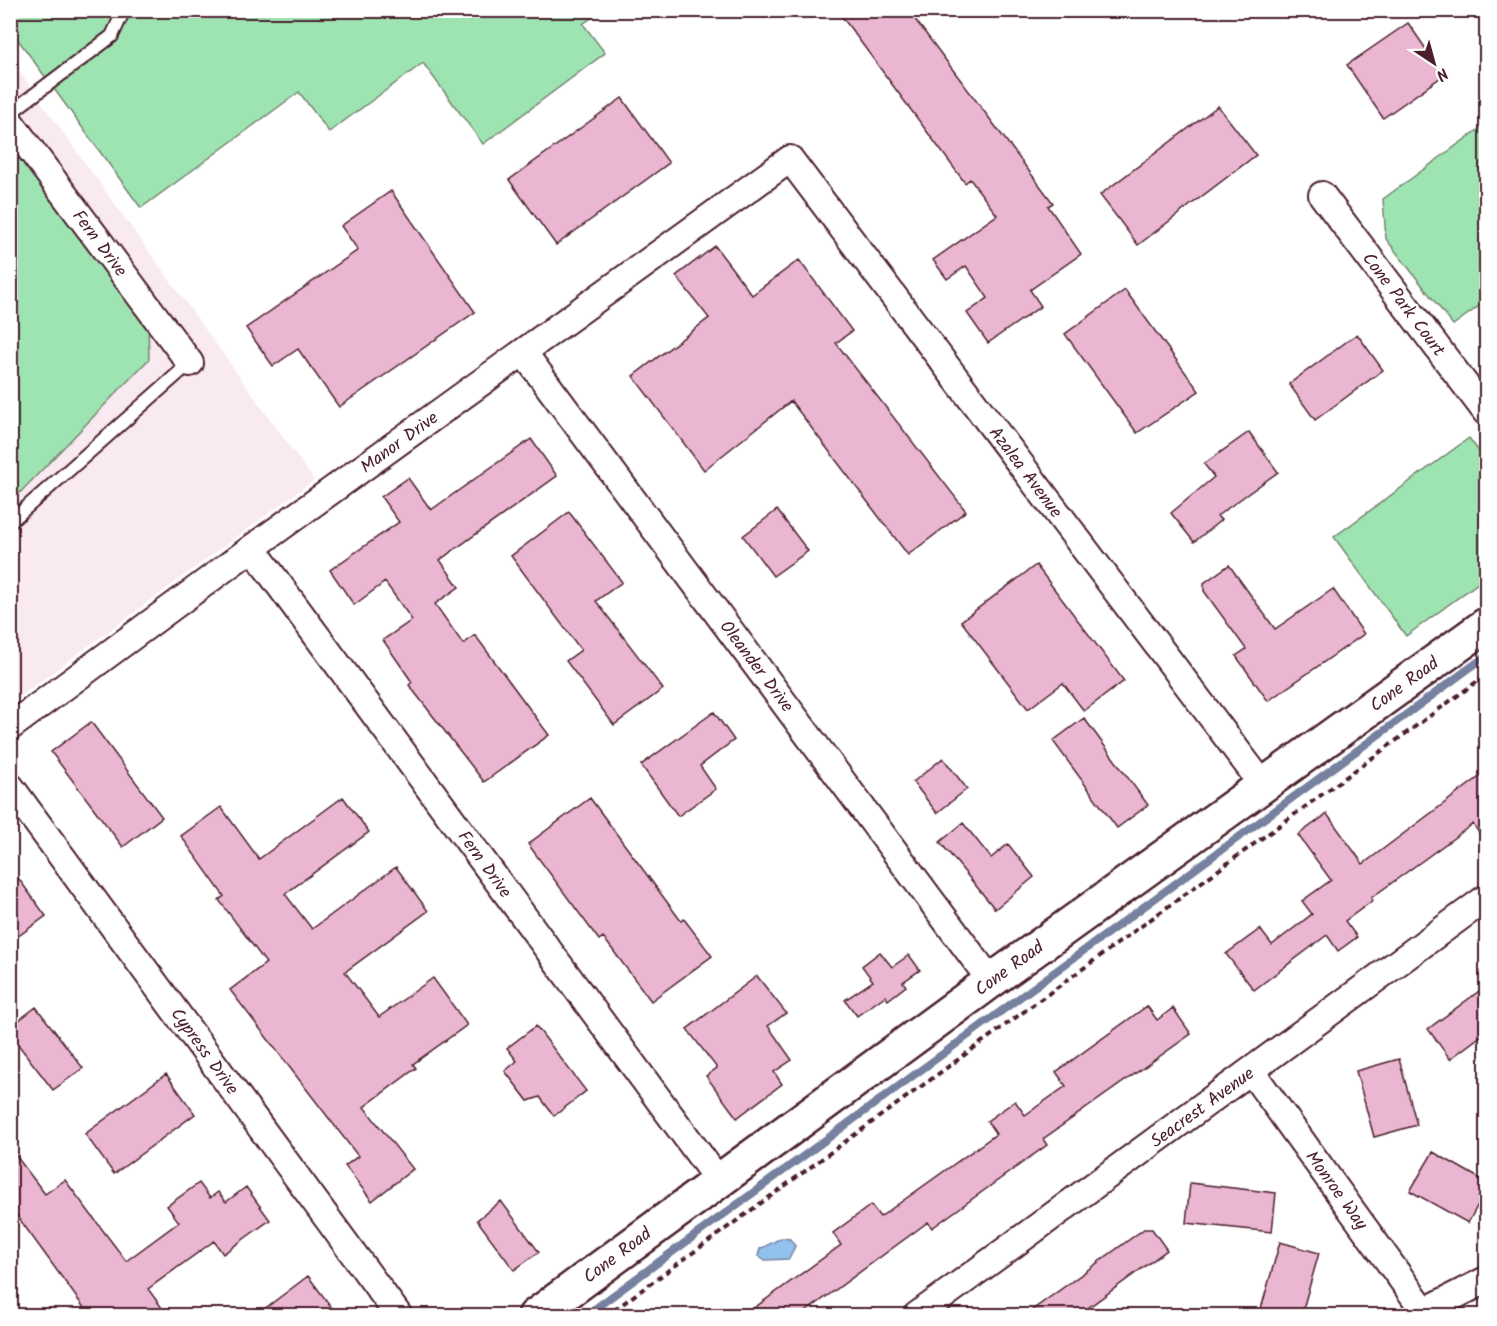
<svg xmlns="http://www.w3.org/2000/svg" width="1497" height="1326" viewBox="0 0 1497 1326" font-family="Kalam,sans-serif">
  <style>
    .built { fill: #f9e9f1 }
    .green { fill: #9ee4b2; stroke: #74826e; stroke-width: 1.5 }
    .water { fill: #93c1ed; stroke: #76809f; stroke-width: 1.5 }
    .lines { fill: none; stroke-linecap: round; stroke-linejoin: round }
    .stream { stroke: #76809f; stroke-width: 8 }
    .building { fill: #eab6d1; stroke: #4a1f2b; stroke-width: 1.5 }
    .lane-casing { stroke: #4a1f2b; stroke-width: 16 }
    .street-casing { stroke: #4a1f2b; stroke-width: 30 }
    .secondary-casing { stroke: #4a1f2b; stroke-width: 38 }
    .path { stroke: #4a1f2b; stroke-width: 4; stroke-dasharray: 6 4.5; stroke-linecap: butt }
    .lane { stroke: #fff; stroke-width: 12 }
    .street { stroke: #fff; stroke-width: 26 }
    .secondary { stroke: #fff; stroke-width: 33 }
    .labels { text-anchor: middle; stroke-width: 4.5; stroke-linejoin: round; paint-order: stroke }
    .street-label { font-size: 18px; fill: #4a1f2b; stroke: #fff }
  </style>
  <rect width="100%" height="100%" fill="#fff"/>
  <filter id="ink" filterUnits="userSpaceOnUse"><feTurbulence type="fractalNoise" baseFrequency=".0167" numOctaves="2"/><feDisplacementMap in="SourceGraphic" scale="12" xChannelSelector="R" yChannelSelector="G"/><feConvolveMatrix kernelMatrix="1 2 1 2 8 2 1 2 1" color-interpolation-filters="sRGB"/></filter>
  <g filter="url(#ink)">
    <!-- built -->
    <path class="built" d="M10 59 314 480 11 703H10Z"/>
    <!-- green -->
    <path class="green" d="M10 11H601L583 24 605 53 483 144 423 63 329 132 299 92 141 208 11 30Z
      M1486 124V301L1453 325 1386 239 1383 199Z
      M10 146 148 327 149 359 11 502Z
      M1469 438 1486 461V577L1406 636 1334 537Z"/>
    <!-- water -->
    <path class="water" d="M781 1238 790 1239 795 1246 789 1259 764 1260 758 1256 760 1249Z"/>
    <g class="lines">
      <!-- stream -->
      <path class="stream" d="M585 1316 1486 656"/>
    </g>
    <!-- building -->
    <path class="building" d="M837 10H908L1053 203 1048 206 1081 254 1030 290 1041 306 988 343 967 313 988 298 966 266 947 279 933 260 997 215 970 179 965 183Z
      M1408 23 1444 75 1383 118 1347 65Z
      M622 98 669 163 556 245 509 180Z
      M1218 106 1256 155 1138 245 1100 195Z
      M391 191 475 312 339 407 298 349 273 366 246 328 358 250 341 226Z
      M715 246 752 295 799 260 852 331 836 343 966 511 908 555 791 401 704 470 633 376 709 318 676 276Z
      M1125 290 1199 391 1137 433 1065 334Z
      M1357 334 1383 370 1315 420 1289 384Z
      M1249 432 1278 472 1217 516 1221 520 1194 542 1171 513 1214 477 1204 464Z
      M531 439 557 476 440 560 459 587 435 604 463 644 475 635 549 735 484 782 409 685 412 682 383 640 412 620 385 582 354 605 330 570 399 522 381 497 408 478 431 510Z
      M777 510 808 551 773 576 743 536Z
      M569 512 622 582 596 601 663 689 614 725 566 661 581 650 511 556Z
      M1036 565 1124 681 1084 711 1063 683 1028 709 961 621Z
      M1229 565 1275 629 1333 589 1364 634 1268 701 1236 656 1246 649 1204 591V583Z
      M714 712 734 740 700 766 716 789 678 816 641 765Z
      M1084 718 1148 805 1117 828 1053 741Z
      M91 722 162 817 123 847 51 752Z
      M943 758 967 789 937 813 913 782Z
      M1486 772V843L1473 824 1371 898 1372 901 1345 921 1357 937 1338 951 1327 935 1254 990 1226 954 1260 929 1272 945 1312 914 1302 901 1331 880 1298 835 1327 814 1363 864Z
      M343 797 369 832 285 894 312 929 396 867 428 911 345 972 379 1017 433 978 467 1025 413 1064 416 1068 364 1107 413 1169 372 1201 345 1166 358 1156 230 990 266 963 219 900 224 896 181 836 221 807 259 859Z
      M590 798 681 921 684 919 712 956 651 1001 603 937 599 940 528 844Z
      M963 823 991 858 1008 844 1034 877 995 909 940 842Z
      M10 867 46 916 10 942Z
      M880 952 892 967 909 955 920 970 903 982 906 986 888 1000 885 996 857 1016 845 1000 873 981 862 966Z
      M757 976 786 1013 768 1026 792 1060 774 1072 782 1084 737 1118 706 1076 717 1068 687 1029Z
      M1486 986V1032L1450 1059 1428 1029Z
      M1147 1006 1157 1020 1173 1008 1191 1034 1043 1139 1047 1145 932 1228 928 1222 800 1316H743L841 1245 833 1233 871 1205 880 1217 996 1134 987 1121 1015 1101 1025 1115 1066 1086 1056 1072Z
      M36 1007 83 1068 53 1090 10 1034V1027Z
      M536 1026 586 1091 554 1116 540 1097 528 1101 505 1071 517 1061 507 1048Z
      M1399 1059 1417 1125 1374 1137 1356 1071Z
      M166 1074 195 1114 114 1174 85 1134Z
      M10 1148 45 1194 65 1180 126 1261 179 1222 167 1206 199 1183 210 1198 218 1192 226 1202 246 1187 270 1220 223 1254 214 1241 148 1289 168 1316H90L10 1206Z
      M1433 1152 1486 1182V1190L1468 1223 1410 1191Z
      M1190 1183 1276 1193 1272 1232 1186 1223Z
      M501 1201 539 1252 514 1270 477 1220Z
      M1144 1229H1152L1167 1250 1088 1308 1094 1316H1024Z
      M1280 1242 1319 1253 1301 1316H1259Z
      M308 1276 338 1316H255Z"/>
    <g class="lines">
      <!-- lane casing -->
      <g class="lane-casing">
        <path id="lane" d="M10 113 112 36 124 10
          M10 522 190 363"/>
      </g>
      <!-- street casing -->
      <g class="street-casing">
        <path id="street" d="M10 122 190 363
          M1322 195 1486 412
          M523 352 991 981
          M252 548 718 1180
          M10 727 252 548 790 159 1263 785
          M10 786 399 1316
          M1251 1071 1423 1309
          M916 1316 1486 898
          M1415 1316 1486 1280"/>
      </g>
      <!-- secondary casing -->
      <g class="secondary-casing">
        <path id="secondary" d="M535 1316 991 981 1486 625"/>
      </g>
      <!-- path -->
      <path class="path" d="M606 1316 1486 675"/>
      <!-- lane -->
      <use href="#lane" class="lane"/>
      <!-- street -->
      <use href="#street" class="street"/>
      <!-- secondary -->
      <use href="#secondary" class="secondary"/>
    </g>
  </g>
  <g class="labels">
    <!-- street labels -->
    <g class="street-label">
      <text transform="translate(100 243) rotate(53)" y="6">Fern Drive</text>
      <text transform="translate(1404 304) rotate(53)" y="6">Cone Park Court</text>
      <text transform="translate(399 442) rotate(-36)" y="6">Manor Drive</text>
      <text transform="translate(1026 472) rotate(53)" y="6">Azalea Avenue</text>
      <text transform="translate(757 666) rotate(53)" y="6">Oleander Drive</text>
      <text transform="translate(1404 684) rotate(-36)" y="6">Cone Road</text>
      <text transform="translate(485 864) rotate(54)" y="6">Fern Drive</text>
      <text transform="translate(1009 968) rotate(-36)" y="6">Cone Road</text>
      <text transform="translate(205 1051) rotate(54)" y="6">Cypress Drive</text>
      <text transform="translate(1202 1107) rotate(-36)" y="6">Seacrest Avenue</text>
      <text transform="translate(1337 1190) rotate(54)" y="6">Monroe Way</text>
      <text transform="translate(617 1255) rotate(-37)" y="6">Cone Road</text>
    </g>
  </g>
  <!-- margin -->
  <rect width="1497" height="1326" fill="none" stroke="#fff" stroke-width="36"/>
  <rect x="18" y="18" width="1461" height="1290" fill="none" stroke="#4a1f2b" stroke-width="2" filter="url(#ink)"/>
  <!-- north arrow -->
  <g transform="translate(1434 63) rotate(144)" stroke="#ffffff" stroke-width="4.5" paint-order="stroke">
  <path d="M0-4.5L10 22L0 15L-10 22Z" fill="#4a1f2b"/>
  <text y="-9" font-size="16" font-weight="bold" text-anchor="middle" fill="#4a1f2b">N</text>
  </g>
</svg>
